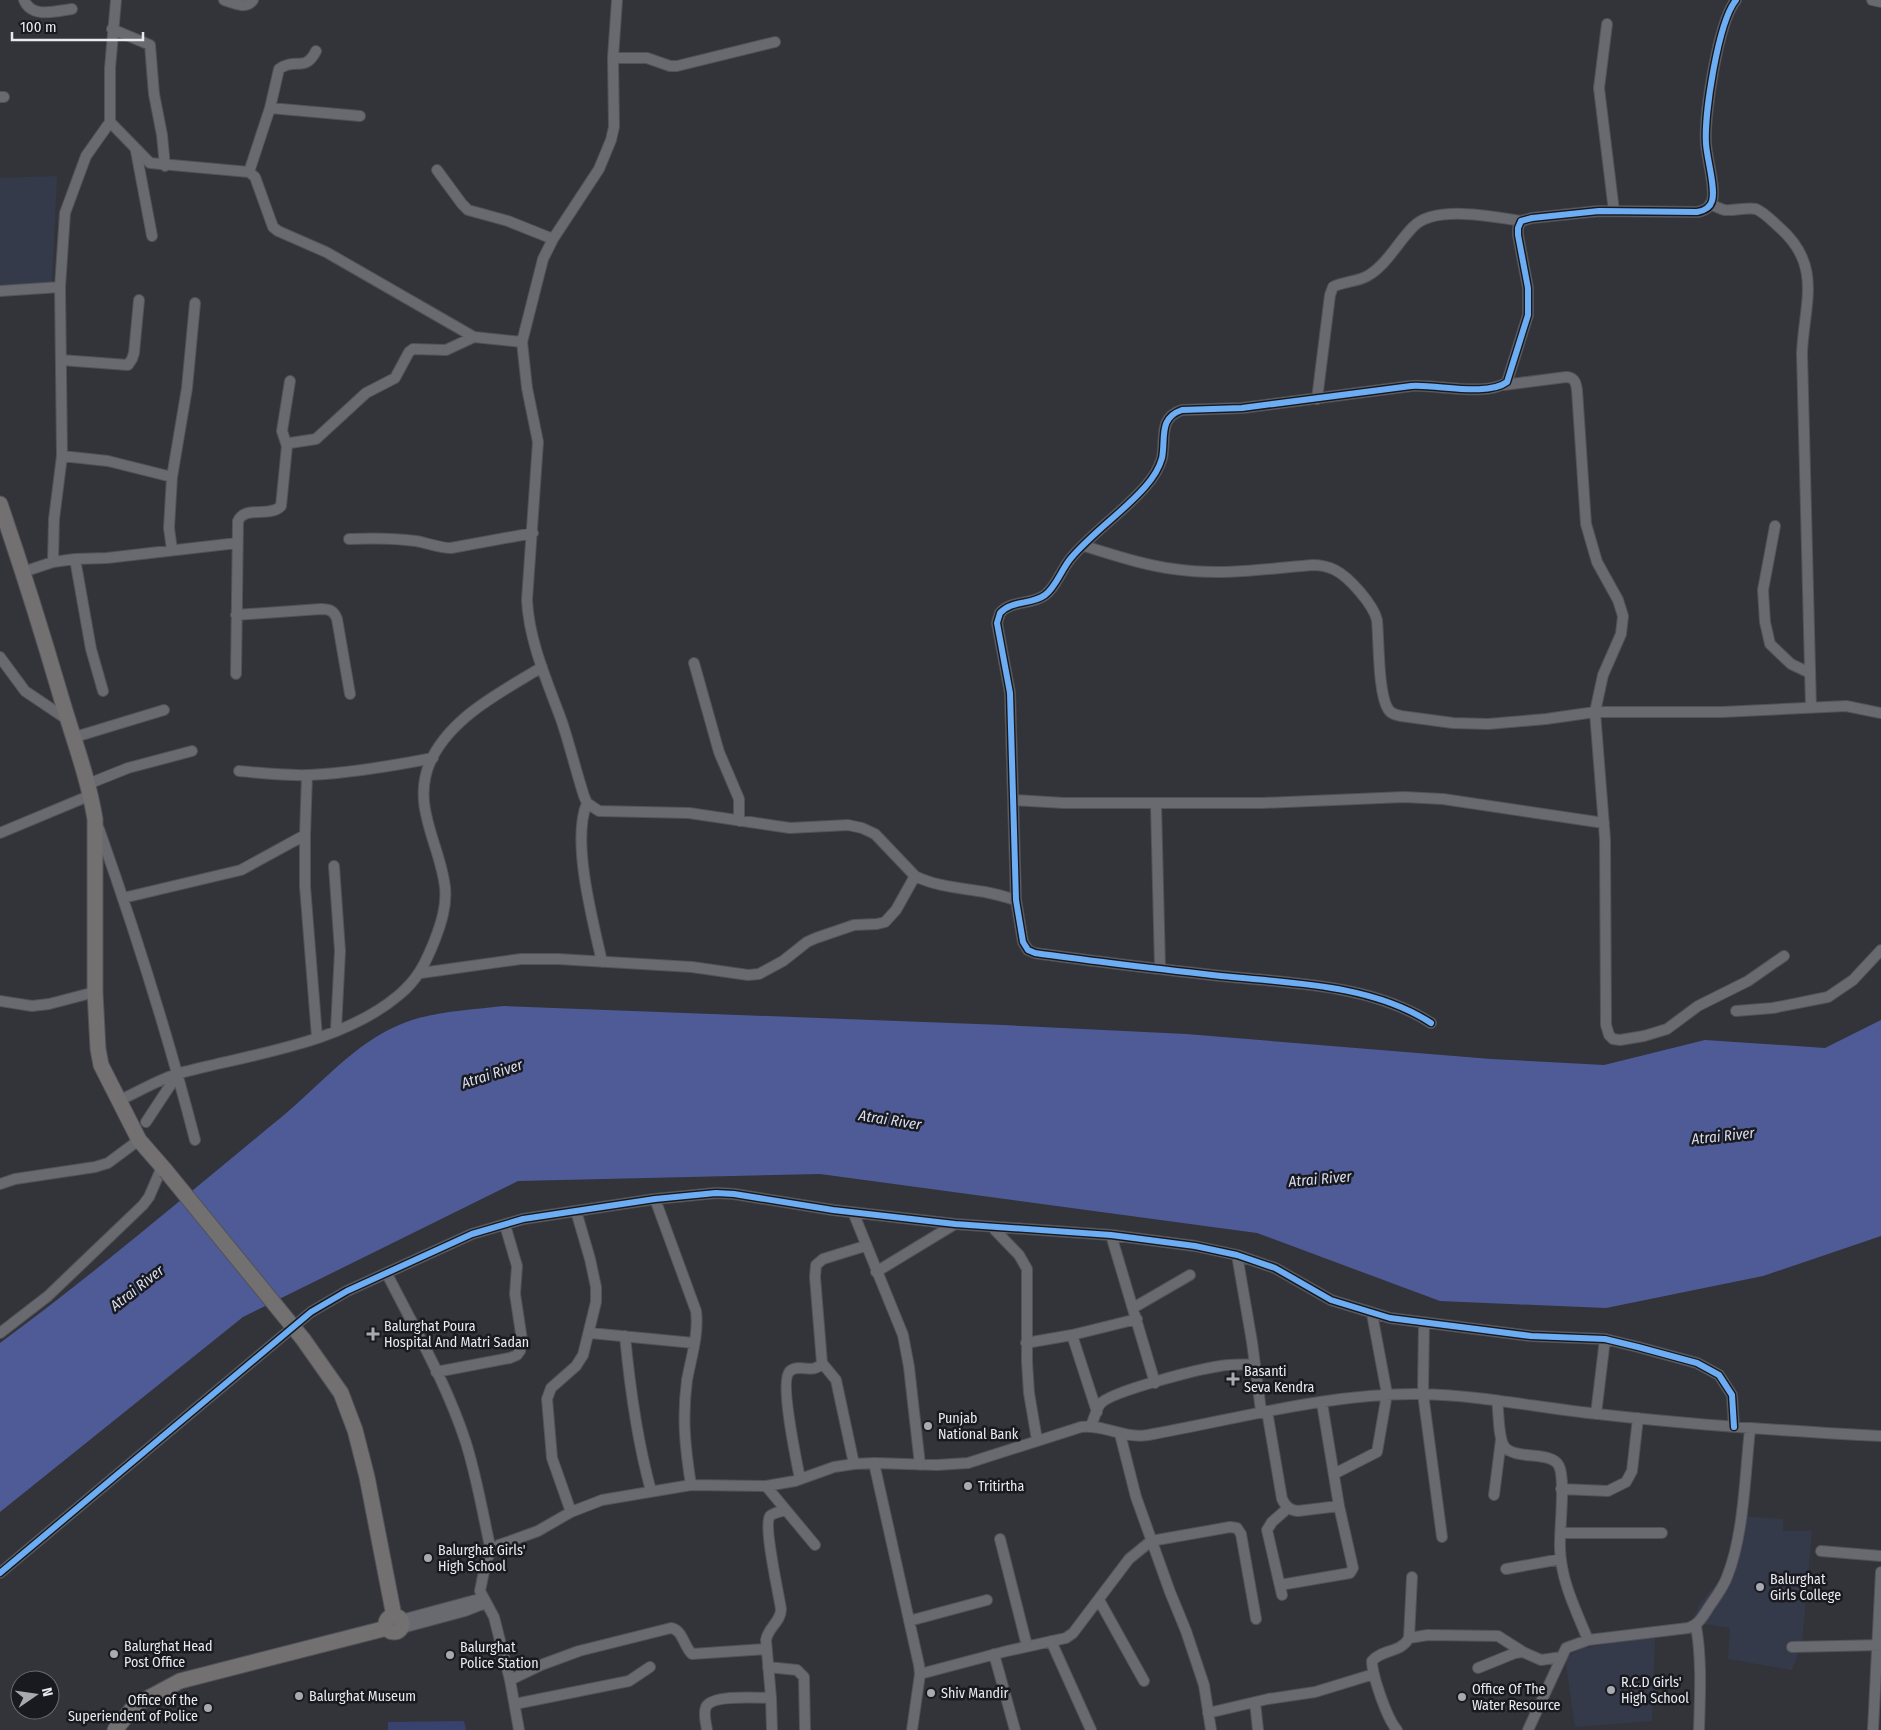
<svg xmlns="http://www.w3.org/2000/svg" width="1881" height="1730" viewBox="0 0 1881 1730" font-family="'Fira Sans Condensed',sans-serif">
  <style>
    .built { fill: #353a4a }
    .green { fill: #38426e }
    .water { fill: #4e5b96 }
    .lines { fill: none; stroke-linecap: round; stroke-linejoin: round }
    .street-casing { stroke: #505257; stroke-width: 12 }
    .primary-casing { stroke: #505257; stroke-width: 17 }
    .street { stroke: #696a70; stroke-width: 10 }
    .primary { stroke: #737071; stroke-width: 15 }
    .primary-bridge-casing { stroke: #505257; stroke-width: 17; stroke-linecap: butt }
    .primary-bridge { stroke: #737071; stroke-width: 15 }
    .cycleway-casing { stroke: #191a1f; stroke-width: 9 }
    .cycleway { stroke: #6dadf4; stroke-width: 6 }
    .poi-dot { fill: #a8aab1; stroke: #191a1f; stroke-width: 2 }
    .labels { text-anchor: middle; stroke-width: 5; stroke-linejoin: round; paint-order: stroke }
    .poi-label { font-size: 14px; fill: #e8eaf1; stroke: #191a1f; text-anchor: start }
    .water-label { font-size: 15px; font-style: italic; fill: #d8ddf0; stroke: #191a1f }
  </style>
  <rect width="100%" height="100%" fill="#32343a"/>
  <!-- built -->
  <path class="built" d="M57 176 52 283 0 288V178Z
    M1736 1516 1783 1519V1531H1812L1802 1643 1792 1670 1728 1659 1730 1628 1692 1622 1700 1603 1727 1572Z
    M1655 1638 1652 1721 1575 1727 1565 1658 1581 1649 1632 1639Z"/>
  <!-- green -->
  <path class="green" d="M464 1721 466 1730H388V1722Z"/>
  <!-- water -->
  <path class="water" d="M504 1006 1003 1025 1186 1034 1491 1059 1604 1065 1705 1040 1825 1048 1881 1020V1236L1763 1276 1606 1308 1440 1301 1257 1233 820 1174 518 1181 243 1317 0 1512V1343C98 1271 190 1192 284 1115 321 1084 354 1044 399 1025 431 1011 470 1010 504 1006Z"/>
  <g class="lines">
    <!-- street casing -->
    <g class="street-casing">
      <path id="street" d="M24 0C32 19 56 11 72 9
        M224 0C234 3 246 10 253 0
        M617 0 613 58 614 127 611 140 599 169 553 239 543 259 522 342 527 388 538 442 527 600C529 642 548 683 562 722 570 746 576 771 584 796L587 803 599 811 689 813 790 828 848 825 862 828 875 834 915 876C937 887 962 888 985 892 995 894 1006 897 1016 900
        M1872 0 1881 2
        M1607 24 1599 88 1614 211
        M112 29 150 45 154 94 162 135 165 166
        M613 58H647L670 66H677L775 42
        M0 97H4
        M270 108 360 116
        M110 122 150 163 249 172 255 177 273 227 278 231 326 252 474 337 522 342
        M136 151 152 236
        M437 170 462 204 468 210 508 221 553 239
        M249 172 270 108 279 69C295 57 305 73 316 51
        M1710 204C1715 206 1720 209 1725 210 1735 211 1746 207 1756 209 1764 212 1773 222 1780 228 1823 266 1804 304 1802 353L1811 708
        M0 291 60 287
        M61 360 128 365 132 359 134 353 139 300
        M1504 385 1566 377C1574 377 1576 382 1577 390L1586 524 1597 562 1618 600 1623 616 1621 634 1603 675 1595 712 1605 839 1606 1025 1609 1035 1613 1039 1620 1040 1644 1036 1667 1029 1698 1006 1748 981 1784 956
        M1317 399 1330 295 1333 287C1344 281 1359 282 1369 275 1387 264 1398 242 1413 227 1434 204 1494 217 1521 221
        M287 446 282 431 290 381
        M62 456 108 461 172 477 169 528 172 550
        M172 477 187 388 195 303
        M1775 526 1763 590 1765 622 1770 644 1791 664 1810 673
        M349 539C372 538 394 538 416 541 428 543 439 548 451 548L533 533
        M1084 546C1114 555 1143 565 1174 569 1220 576 1266 569 1312 565 1321 565 1327 566 1335 570 1349 577 1373 604 1377 620 1379 641 1378 693 1388 709 1391 714 1396 715 1401 716L1453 723 1488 724 1546 719 1595 712H1722L1846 706 1881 713
        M75 559 91 649 103 691
        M53 562 54 519 62 456 60 287 65 213 86 156 110 122V68L116 0
        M23 572 53 562 75 559 107 558 237 543
        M236 615 321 609C330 609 334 611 337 619L350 694
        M0 657 25 691 68 720
        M694 663 719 752 739 799V821
        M236 674 238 521C245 505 270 518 281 506L287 446 290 443 316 439 366 393 395 378 409 352 413 349 446 350 474 337
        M75 737 164 710
        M239 771C262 773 286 776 309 775 351 773 392 766 433 758
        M307 775 305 835V886L317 1037
        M88 784 128 768 192 751
        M1014 800 1064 803H1262L1404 797 1443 799 1604 823
        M587 803C571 841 593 921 602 962
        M1156 804 1160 968
        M99 829C135 931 168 1035 195 1140
        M0 833 91 795
        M334 866 340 951 336 1030
        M123 898 241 870 305 835
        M421 973 521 959H558L692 967 748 975 759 974 783 961 807 942 816 938 854 925 877 924 885 922 896 910 915 876
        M0 1001 32 1006 49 1004 95 992
        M1736 1011 1773 1008 1828 997 1853 980 1881 950
        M1431 1023C1372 984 1289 983 1221 976 1159 969 1097 962 1035 953L1028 950 1023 942 1016 900 1010 693 997 623 1000 613C1011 600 1032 605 1045 595 1056 587 1061 570 1071 558 1093 532 1123 512 1145 487 1153 478 1159 469 1162 458 1166 438 1158 418 1182 410L1242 408 1411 386C1436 384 1487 397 1507 382L1528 315V288L1518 235V228L1521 221 1532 218 1599 211 1697 212C1703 211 1710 208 1712 201 1716 189 1707 159 1706 144 1704 115 1718 22 1736 0
        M118 1101C138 1092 159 1079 180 1073 251 1054 341 1044 399 995 418 979 425 964 434 942 441 924 447 906 445 887 440 843 409 804 432 758 454 715 503 691 542 667
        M146 1122 177 1075
        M0 1184 15 1179 95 1167 108 1163 139 1140
        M655 1199 696 1311C699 1334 691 1358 687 1380 682 1418 685 1447 691 1485
        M853 1212 903 1335 909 1367 920 1465
        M992 1227 1019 1255 1027 1269V1362L1029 1393 1037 1440
        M1111 1235 1155 1383
        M1237 1255 1252 1342 1261 1411
        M876 1272 955 1224
        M387 1274C415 1329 447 1384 466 1443 477 1478 483 1515 491 1551
        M1133 1308 1190 1275
        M1424 1323 1423 1394 1442 1537
        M0 1333 48 1296 143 1205 149 1197 162 1167
        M590 1333 694 1343
        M1072 1335 1097 1412
        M625 1336C630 1389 637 1440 651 1491
        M1026 1343 1072 1335 1137 1319
        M822 1363 836 1380 854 1464
        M436 1372 510 1358 517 1355 520 1351 522 1340 515 1294 517 1266 505 1225
        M1497 1401C1499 1412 1498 1437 1504 1446 1514 1461 1552 1450 1559 1466 1566 1480 1559 1530 1560 1549 1561 1581 1576 1610 1588 1640
        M1267 1411 1282 1499C1286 1507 1290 1510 1298 1511L1339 1506
        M1596 1414 1605 1339
        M1091 1426C1094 1419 1096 1410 1100 1404 1111 1391 1200 1369 1220 1366 1231 1364 1243 1365 1255 1364
        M1120 1434 1136 1497 1170 1592 1186 1631 1204 1685 1211 1730
        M874 1463 919 1665 920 1674 912 1730
        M1334 1474 1377 1452 1387 1394 1372 1314
        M800 1479C797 1463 779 1380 790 1371 799 1363 814 1375 822 1363L815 1277 816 1265 823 1259 865 1246
        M766 1486 815 1545
        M1561 1489 1608 1491 1626 1482 1632 1471 1638 1418
        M1494 1495 1501 1440
        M571 1512 552 1458 547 1399 551 1388 576 1366 583 1355 596 1302V1287L590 1259 576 1211
        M1561 1533H1662
        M1000 1539 1027 1646
        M1821 1551 1881 1556
        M1506 1569 1561 1559
        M0 1573 311 1312 347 1291 472 1234 523 1219 655 1199 716 1193 734 1194 833 1210 955 1224 1111 1235 1195 1246 1237 1255 1275 1268 1331 1300 1390 1318 1531 1336 1605 1339 1638 1347 1697 1363 1719 1375 1732 1395 1734 1427
        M1280 1585 1350 1573 1353 1568 1339 1506 1322 1403
        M1282 1595 1267 1530 1272 1522 1288 1508
        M1099 1600 1144 1681
        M401 1620 483 1598
        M909 1621 987 1600
        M1696 1626C1702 1660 1700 1695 1699 1730
        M402 1628 465 1611 485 1603
        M1409 1638 1428 1635 1498 1636 1523 1652
        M1051 1641 1091 1730
        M1792 1647 1881 1645
        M994 1654 1015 1730
        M768 1667 797 1670 804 1677 805 1729
        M1478 1668 1515 1653 1523 1652 1541 1660 1562 1657
        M920 1674 1007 1651 1066 1638 1073 1633 1129 1559 1151 1541 1230 1527 1237 1528 1241 1534 1256 1619
        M510 1680 541 1665 579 1651 671 1628C683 1630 684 1647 692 1654L766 1649
        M1255 1702 1258 1730
        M515 1704 629 1681 650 1667
        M1208 1713 1268 1699 1315 1692 1374 1674
        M519 1730 510 1680 494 1617 480 1591 486 1561 491 1551 499 1545 538 1531 571 1512 602 1500 691 1485 766 1486 795 1481 834 1467 854 1464 874 1463 937 1465 968 1463 1081 1427C1104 1424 1124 1439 1148 1435 1238 1419 1328 1393 1420 1394 1480 1395 1539 1408 1598 1414 1692 1425 1786 1431 1881 1436
        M707 1730C706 1723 703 1713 706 1707 712 1694 759 1698 771 1698
        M772 1730 771 1698 766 1640C768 1627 781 1622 781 1609 779 1595 763 1525 770 1516 773 1513 780 1512 785 1510
        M1397 1730C1387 1719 1372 1675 1372 1661 1382 1649 1401 1653 1409 1638L1412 1577
        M1528 1730 1566 1648 1588 1640 1688 1628C1699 1625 1703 1616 1709 1607 1715 1598 1723 1588 1727 1577 1744 1535 1745 1474 1750 1429
        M1873 1730 1881 1572"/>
    </g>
    <!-- primary casing -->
    <g class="primary-casing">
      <path id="primary" d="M0 504C22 568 42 632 61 697 73 738 88 777 95 819V992L98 1049 101 1065 139 1140 166 1171
        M303 1339 341 1393 355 1430 367 1477 394 1616
        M386 1624a8 8 0 1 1 16 0a8 8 0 1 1-16 0Z
        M115 1730 135 1705 180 1681 387 1628"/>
    </g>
    <!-- street -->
    <use href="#street" class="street"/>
    <!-- primary -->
    <use href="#primary" class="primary"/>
    <!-- primary-bridge casing -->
    <g class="primary-bridge-casing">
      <path id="primary-bridge" d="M166 1171 303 1339"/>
    </g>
    <!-- primary-bridge -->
    <use href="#primary-bridge" class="primary-bridge"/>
    <!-- cycleway casing -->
    <g class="cycleway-casing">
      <path id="cycleway" d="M1431 1023C1372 984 1289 983 1221 976 1159 969 1097 962 1035 953L1028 950 1023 942 1016 900 1010 693 997 623 1000 613C1011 600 1032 605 1045 595 1056 587 1061 570 1071 558 1093 532 1123 512 1145 487 1153 478 1159 469 1162 458 1166 438 1158 418 1182 410L1242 408 1411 386C1436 384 1487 397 1507 382L1528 315V288L1518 235V228L1521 221 1532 218 1599 211 1697 212C1703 211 1710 208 1712 201 1716 189 1707 159 1706 144 1704 115 1718 22 1736 0
        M0 1573 311 1312 347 1291 472 1234 523 1219 655 1199 716 1193 734 1194 833 1210 955 1224 1111 1235 1195 1246 1237 1255 1275 1268 1331 1300 1390 1318 1531 1336 1605 1339 1638 1347 1697 1363 1719 1375 1732 1395 1734 1427"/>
    </g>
    <!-- cycleway -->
    <use href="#cycleway" class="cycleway"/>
  </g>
  <!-- markers -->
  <g class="poi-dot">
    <path d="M370.5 1326.5h5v5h5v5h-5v5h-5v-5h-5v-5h5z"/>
    <path d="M1230.5 1371.5h5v5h5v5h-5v5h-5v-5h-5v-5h5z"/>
    <circle cx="928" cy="1426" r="5"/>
    <circle cx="968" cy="1486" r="5"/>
    <circle cx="428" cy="1558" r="5"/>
    <circle cx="1760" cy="1587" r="5"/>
    <circle cx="114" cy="1654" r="5"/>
    <circle cx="450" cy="1655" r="5"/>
    <circle cx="1611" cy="1690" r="5"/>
    <circle cx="931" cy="1693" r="5"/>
    <circle cx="299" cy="1696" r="5"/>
    <circle cx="1462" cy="1697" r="5"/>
    <circle cx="208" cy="1708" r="5"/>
  </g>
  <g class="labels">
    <!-- poi labels -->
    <g class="poi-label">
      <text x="384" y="1331">Balurghat Poura<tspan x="384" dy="16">Hospital And Matri Sadan</tspan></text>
      <text x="1244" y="1376">Basanti<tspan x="1244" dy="16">Seva Kendra</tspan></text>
      <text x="938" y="1423">Punjab<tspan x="938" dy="16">National Bank</tspan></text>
      <text x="978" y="1491">Tritirtha</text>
      <text x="438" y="1555">Balurghat Girls'<tspan x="438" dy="16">High School</tspan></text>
      <text x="1770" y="1584">Balurghat<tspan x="1770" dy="16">Girls College</tspan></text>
      <text x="124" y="1651">Balurghat Head<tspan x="124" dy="16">Post Office</tspan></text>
      <text x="460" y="1652">Balurghat<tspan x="460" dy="16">Police Station</tspan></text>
      <text x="1621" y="1687">R.C.D Girls'<tspan x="1621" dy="16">High School</tspan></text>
      <text x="1472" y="1694">Office Of The<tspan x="1472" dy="16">Water Resource</tspan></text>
      <text x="941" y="1698">Shiv Mandir</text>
      <text x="309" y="1701">Balurghat Museum</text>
      <text x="198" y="1705" text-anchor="end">Office of the<tspan x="198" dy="16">Superiendent of Police</tspan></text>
    </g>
    <!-- water labels -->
    <g class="water-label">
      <text transform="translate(492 1074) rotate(-18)" y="5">Atrai River</text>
      <text transform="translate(890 1120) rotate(9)" y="5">Atrai River</text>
      <text transform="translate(1723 1136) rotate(-6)" y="5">Atrai River</text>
      <text transform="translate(1320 1179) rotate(-5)" y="5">Atrai River</text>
      <text transform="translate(137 1288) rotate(-38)" y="5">Atrai River</text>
    </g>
  </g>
  <!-- north arrow -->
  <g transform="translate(35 1695) rotate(77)"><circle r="24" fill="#191a1f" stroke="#6c6d73"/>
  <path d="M0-4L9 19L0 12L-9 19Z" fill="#a8aab1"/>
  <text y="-8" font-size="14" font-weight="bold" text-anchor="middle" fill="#e8eaf1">N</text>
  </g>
  <!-- scale -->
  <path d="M12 32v8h131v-8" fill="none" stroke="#e8eaf1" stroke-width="2.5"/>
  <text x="20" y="32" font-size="15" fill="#e8eaf1" stroke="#191a1f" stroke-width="4" paint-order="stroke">100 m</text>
</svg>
